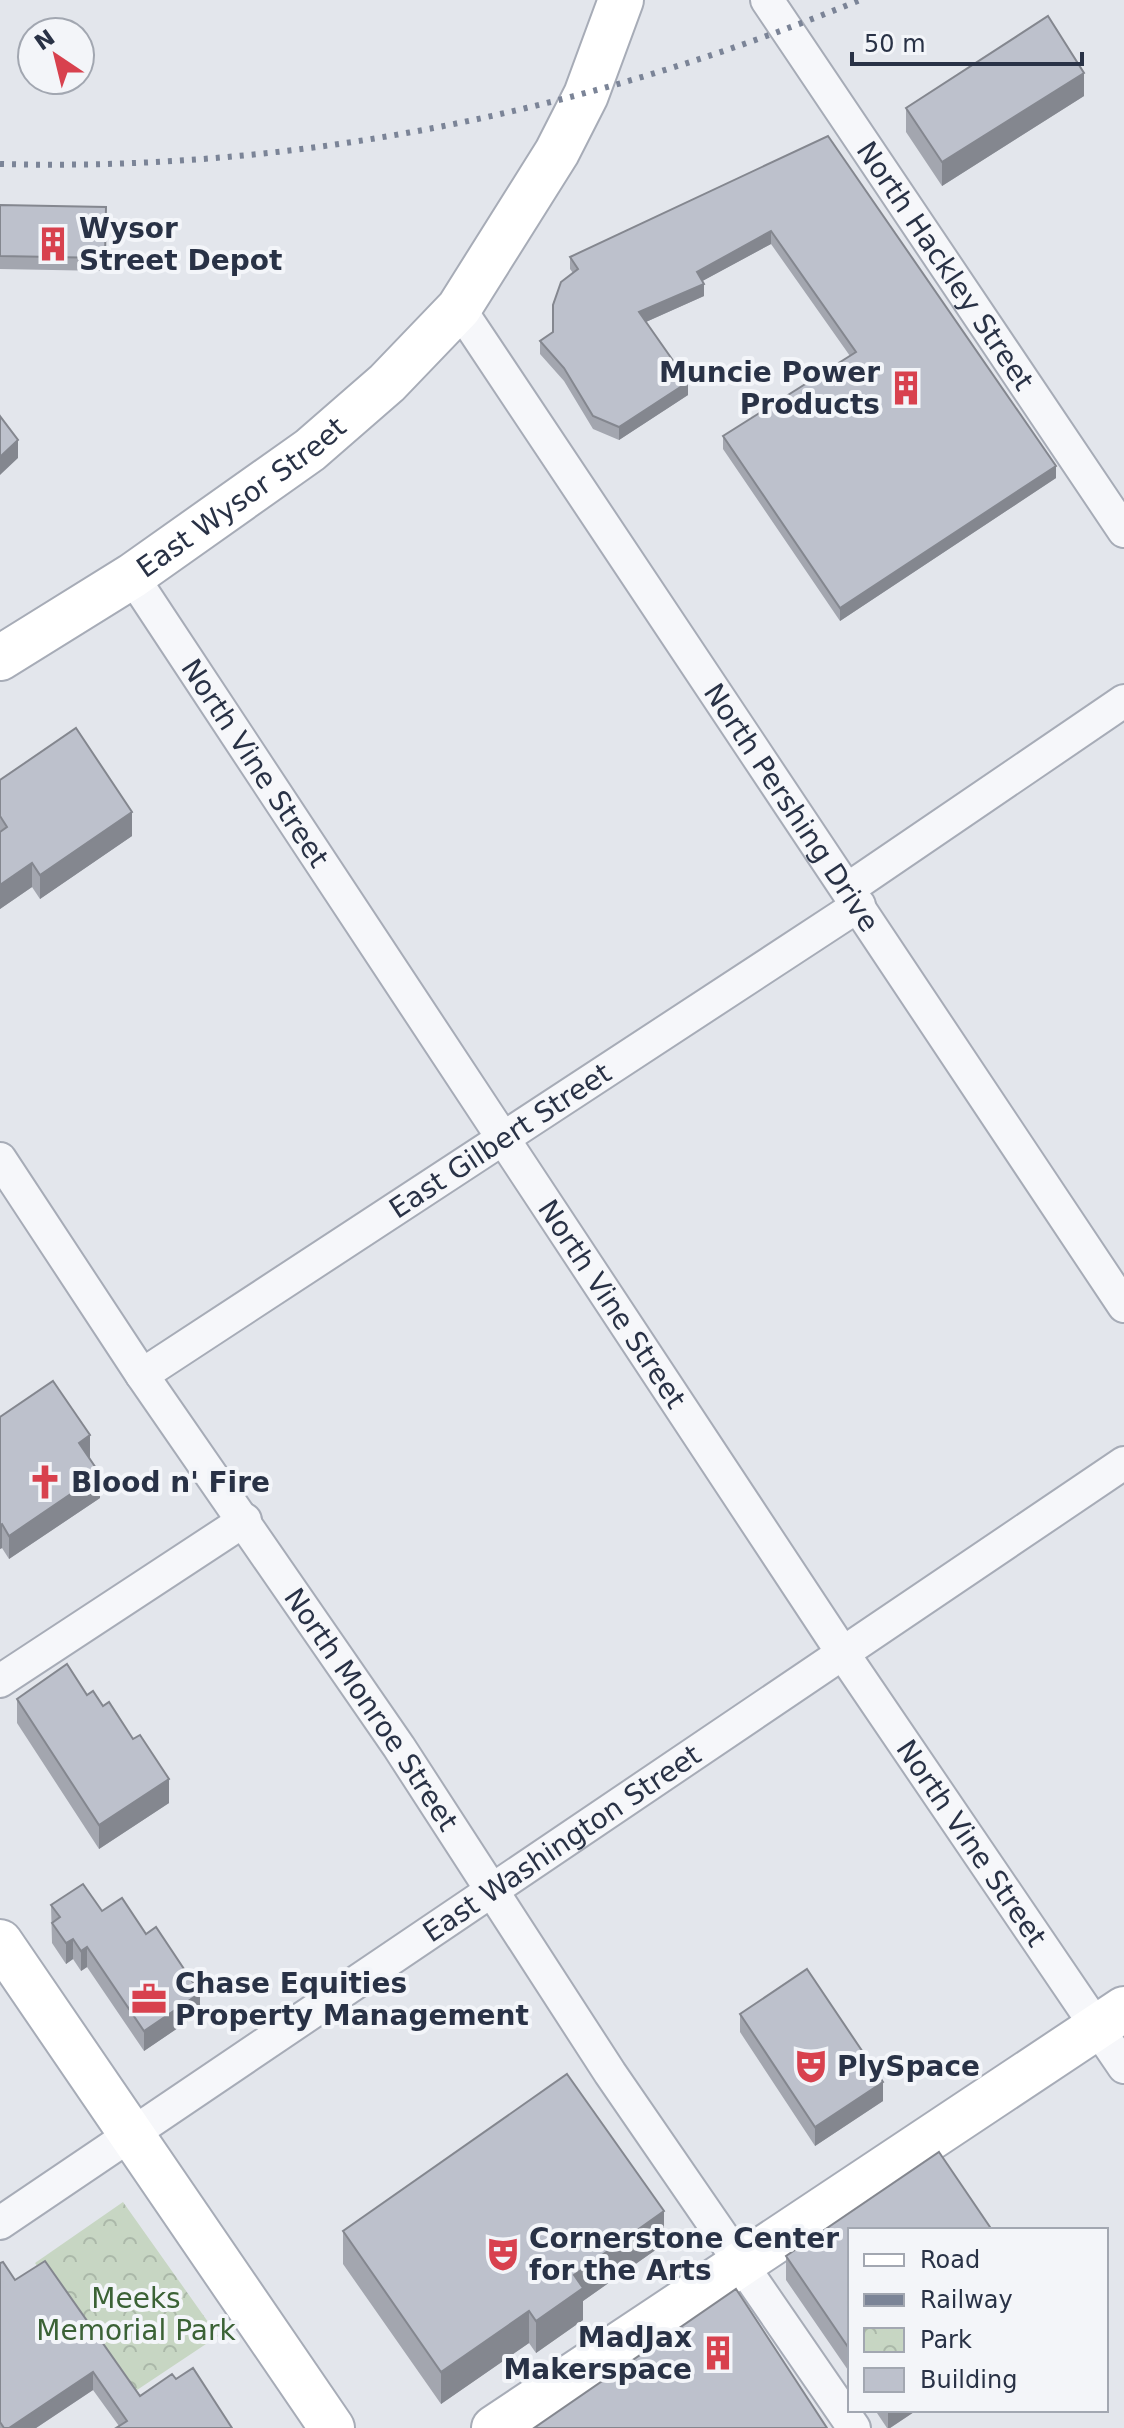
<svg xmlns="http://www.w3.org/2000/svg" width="1124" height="2428" viewBox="0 0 1124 2428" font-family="'DejaVu Sans',sans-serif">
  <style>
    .park { fill: url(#park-crowns) }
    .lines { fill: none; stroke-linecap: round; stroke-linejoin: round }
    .street-casing { stroke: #a7acb7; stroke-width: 36 }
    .secondary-casing { stroke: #a7acb7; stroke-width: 48 }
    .street { stroke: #f6f7fa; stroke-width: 32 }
    .secondary { stroke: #fff; stroke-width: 44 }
    .rail { stroke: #7b8497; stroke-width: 6; stroke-dasharray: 4 8; stroke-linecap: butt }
    .wall { fill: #a3a6af }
    .shaded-wall { fill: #84878f }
    .building { fill: #bdc1cc; stroke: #84878f; stroke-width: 2 }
    .labels { text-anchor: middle; stroke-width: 8; stroke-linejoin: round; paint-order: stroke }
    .poi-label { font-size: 28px; font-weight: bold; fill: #293246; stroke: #f3f5f9; text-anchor: start }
    .street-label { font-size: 28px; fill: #293246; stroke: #f3f5f9 }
    .park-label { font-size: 28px; fill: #3b6236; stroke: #f3f5f9 }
  </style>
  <defs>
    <pattern id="park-crowns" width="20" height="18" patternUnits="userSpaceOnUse" patternTransform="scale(2)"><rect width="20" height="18" fill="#c7d6c3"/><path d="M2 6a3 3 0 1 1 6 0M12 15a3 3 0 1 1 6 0" fill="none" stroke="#abb8a9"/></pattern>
  </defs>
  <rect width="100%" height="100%" fill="#e3e6ec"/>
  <!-- park -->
  <path class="park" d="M123 2202 218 2336 122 2400 114 2377 35 2263Z"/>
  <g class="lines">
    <!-- street casing -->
    <g class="street-casing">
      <g id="street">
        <path id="s1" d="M767 0 1124 531"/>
        <path id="s2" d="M459 308 1124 1306"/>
        <path id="s3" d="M132 576 842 1652 1124 2067"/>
        <path d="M848 889 1124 701"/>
        <path id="s4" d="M0 1159 142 1375 399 1747 610 2073 854 2428"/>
        <path id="s5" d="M142 1375 859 905"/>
        <path d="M0 1681 245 1520"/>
        <path id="s6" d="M0 2223 1124 1463"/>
      </g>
    </g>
    <!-- secondary casing -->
    <g class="secondary-casing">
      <g id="secondary">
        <path id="s7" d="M0 658 132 576 310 450 387 383 459 308 557 152 586 95 621 0"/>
        <path d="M0 1942 332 2428"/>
        <path d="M494 2428 1124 2009"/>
      </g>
    </g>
    <!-- street -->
    <use href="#street" class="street"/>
    <!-- secondary -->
    <use href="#secondary" class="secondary"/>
    <!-- rail -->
    <path class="rail" d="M0 164C297 172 586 112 860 0"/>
  </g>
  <!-- wall -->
  <path class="wall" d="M1084 96 942 186 906 132V108Z
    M828 136 1056 478 840 621 723 449V436L850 356 771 244 702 281 704 296 646 322 688 395 619 440 593 429 564 381 540 354V341L553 332 573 273 570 269V257Z
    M0 205 106 207 105 271 0 269Z
    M0 780 132 836 40 899 32 887 0 909Z
    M0 1417 90 1459 100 1498 9 1559 2 1548 0 1549Z
    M87 1695 169 1803 99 1849 17 1723V1699Z
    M51 1905 102 1911 200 2013 144 2051 87 1967 81 1971 73 1959 66 1964 52 1943Z
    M740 2014 883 2101 815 2146 740 2032Z
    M850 2230V2373L786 2280V2256Z
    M343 2231 664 2244 583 2301V2320L536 2353 529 2343 441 2404 343 2264Z
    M0 2263 15 2280 140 2396 176 2379 232 2428 119 2426 93 2390 36 2428H0Z
    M875 2410H917L890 2428H887Z"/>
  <!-- shaded-wall -->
  <path class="shaded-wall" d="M1084 73V96L942 186V162Z
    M771 231V244L697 284V272Z
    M704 284V296L639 325V312Z
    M688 382V395L619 440V427Z
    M18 440V458L0 475V457Z
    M1056 466V478L840 621V608Z
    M132 812V836L40 899V875Z
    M32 863V887L0 909V885Z
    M90 1435V1459L79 1443Z
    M100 1474V1498L9 1559V1536Z
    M2 1524V1548L0 1549V1525Z
    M169 1779V1803L99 1849V1825Z
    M73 1939V1959L66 1964V1943Z
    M87 1947V1967L81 1971V1951Z
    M200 1993V2013L144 2051V2031Z
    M883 2082V2101L815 2146V2127Z
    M664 2211V2244L583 2301V2320L536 2353V2321L574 2275Z
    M529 2311V2343L441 2404V2372Z
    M93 2372V2390L36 2428H9Z
    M888 2410H917L890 2428H888Z"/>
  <!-- building -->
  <path class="building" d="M1048 16 1084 73 942 162 906 108Z
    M828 136 1056 466 840 608 723 436 856 352 771 231 697 272 704 284 639 312 688 382 619 427 593 416 564 368 540 341 553 332V305L561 282 578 269 570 257Z
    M0 205 106 207 105 258 0 256Z
    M0 416 18 440 0 457Z
    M76 728 132 812 40 875 32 863 0 885V832L7 827 0 816V780Z
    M53 1381 90 1435 79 1443 100 1474 9 1536 2 1524 0 1525V1417Z
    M67 1664 87 1695 93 1691 103 1706 109 1702 133 1739 140 1735 169 1779 99 1825 17 1699Z
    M83 1884 102 1911 122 1898 146 1934 156 1927 200 1993 144 2031 87 1947 81 1951 73 1939 66 1943 52 1923 60 1917 51 1905Z
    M807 1969 883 2082 815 2127 740 2014Z
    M567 2074 664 2211 574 2275 583 2288 536 2321 529 2311 441 2372 343 2231Z
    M939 2152 992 2230H850V2350L786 2256Z
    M45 2261 140 2396 172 2374 176 2379 193 2368 232 2428H116L127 2421 93 2372 9 2428H4L0 2422V2263L3 2262 15 2280Z
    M736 2289 827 2428H534Z"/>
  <!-- icons -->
  <defs>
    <g id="building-bare" transform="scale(2.76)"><path d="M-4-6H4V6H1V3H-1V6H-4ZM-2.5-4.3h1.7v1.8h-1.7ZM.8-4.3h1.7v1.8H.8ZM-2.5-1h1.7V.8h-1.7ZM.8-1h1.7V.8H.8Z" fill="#d8414e" stroke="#f3f5f9" stroke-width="2.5" paint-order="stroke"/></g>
    <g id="church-bare" transform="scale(2.76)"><path d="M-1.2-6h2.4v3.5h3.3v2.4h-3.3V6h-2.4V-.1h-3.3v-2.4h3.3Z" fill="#d8414e" stroke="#f3f5f9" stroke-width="2.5" paint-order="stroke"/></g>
    <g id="office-bare" transform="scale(2.76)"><path d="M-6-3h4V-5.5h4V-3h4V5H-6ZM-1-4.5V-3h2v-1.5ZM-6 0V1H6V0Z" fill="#d8414e" stroke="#f3f5f9" stroke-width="2.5" paint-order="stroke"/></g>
    <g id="theatre-bare" transform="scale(2.76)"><path d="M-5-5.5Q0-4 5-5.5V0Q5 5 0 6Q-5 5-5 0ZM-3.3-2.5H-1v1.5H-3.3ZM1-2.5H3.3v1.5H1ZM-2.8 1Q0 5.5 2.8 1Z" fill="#d8414e" stroke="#f3f5f9" stroke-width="2.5" paint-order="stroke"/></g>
  </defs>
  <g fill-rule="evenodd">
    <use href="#building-bare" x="53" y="244"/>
    <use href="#building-bare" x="906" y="388"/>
    <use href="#church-bare" x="45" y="1482"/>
    <use href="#office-bare" x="149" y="1999"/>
    <use href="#theatre-bare" x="811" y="2066"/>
    <use href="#theatre-bare" x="503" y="2254"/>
    <use href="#building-bare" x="718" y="2353"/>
  </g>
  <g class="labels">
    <!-- poi labels -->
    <g class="poi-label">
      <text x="79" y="238">Wysor<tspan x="79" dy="32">Street Depot</tspan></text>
      <text x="880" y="382" text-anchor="end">Muncie Power<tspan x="880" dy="32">Products</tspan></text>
      <text x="71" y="1492">Blood n' Fire</text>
      <text x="175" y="1993">Chase Equities<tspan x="175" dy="32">Property Management</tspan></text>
      <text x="837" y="2076">PlySpace</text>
      <text x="529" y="2248">Cornerstone Center<tspan x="529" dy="32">for the Arts</tspan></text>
      <text x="692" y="2347" text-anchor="end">MadJax<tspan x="692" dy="32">Makerspace</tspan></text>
    </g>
    <!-- street labels -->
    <g class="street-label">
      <text dy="10" stroke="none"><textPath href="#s1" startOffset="320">North Hackley Street</textPath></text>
      <text dy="10" stroke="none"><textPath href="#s7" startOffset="290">East Wysor Street</textPath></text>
      <text dy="10" stroke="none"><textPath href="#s3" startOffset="224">North Vine Street</textPath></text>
      <text dy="10" stroke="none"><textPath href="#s2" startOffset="600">North Pershing Drive</textPath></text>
      <text dy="10" stroke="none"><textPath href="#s5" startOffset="428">East Gilbert Street</textPath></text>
      <text dy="10" stroke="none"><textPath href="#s3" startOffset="872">North Vine Street</textPath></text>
      <text dy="10" stroke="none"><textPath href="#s4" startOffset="664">North Monroe Street</textPath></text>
      <text dy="10" stroke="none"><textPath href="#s6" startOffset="678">East Washington Street</textPath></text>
      <text dy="10" stroke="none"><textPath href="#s3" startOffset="1520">North Vine Street</textPath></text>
    </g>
    <!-- park labels -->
    <g class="park-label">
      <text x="136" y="2308">Meeks<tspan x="136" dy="32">Memorial Park</tspan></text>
    </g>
  </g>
  <!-- legend -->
  <rect x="848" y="2228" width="260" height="184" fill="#f3f5f9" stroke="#a2a7b1" stroke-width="2"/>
  <rect x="864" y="2254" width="40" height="12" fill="#ffffff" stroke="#a2a7b1" stroke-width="2"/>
  <text x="920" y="2268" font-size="24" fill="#293246">Road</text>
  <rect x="864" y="2294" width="40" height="12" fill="#7b8497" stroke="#a2a7b1" stroke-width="2"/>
  <text x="920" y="2308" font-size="24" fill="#293246">Railway</text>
  <rect x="864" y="2328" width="40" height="24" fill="url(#park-crowns)" stroke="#a2a7b1" stroke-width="2"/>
  <text x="920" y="2348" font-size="24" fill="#293246">Park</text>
  <rect x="864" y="2368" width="40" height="24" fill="#bdc1cc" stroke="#a2a7b1" stroke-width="2"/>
  <text x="920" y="2388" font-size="24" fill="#293246">Building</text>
  <!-- north arrow -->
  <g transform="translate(56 56) rotate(325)"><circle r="38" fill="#f3f5f9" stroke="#a2a7b1" stroke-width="2"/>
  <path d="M0-6L14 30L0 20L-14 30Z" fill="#d8414e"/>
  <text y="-12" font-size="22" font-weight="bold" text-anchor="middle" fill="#293246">N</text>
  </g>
  <!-- scale -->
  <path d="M852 52v12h230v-12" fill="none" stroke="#293246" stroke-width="4"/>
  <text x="864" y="52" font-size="24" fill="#293246" stroke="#f3f5f9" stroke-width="6" paint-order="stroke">50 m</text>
</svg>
